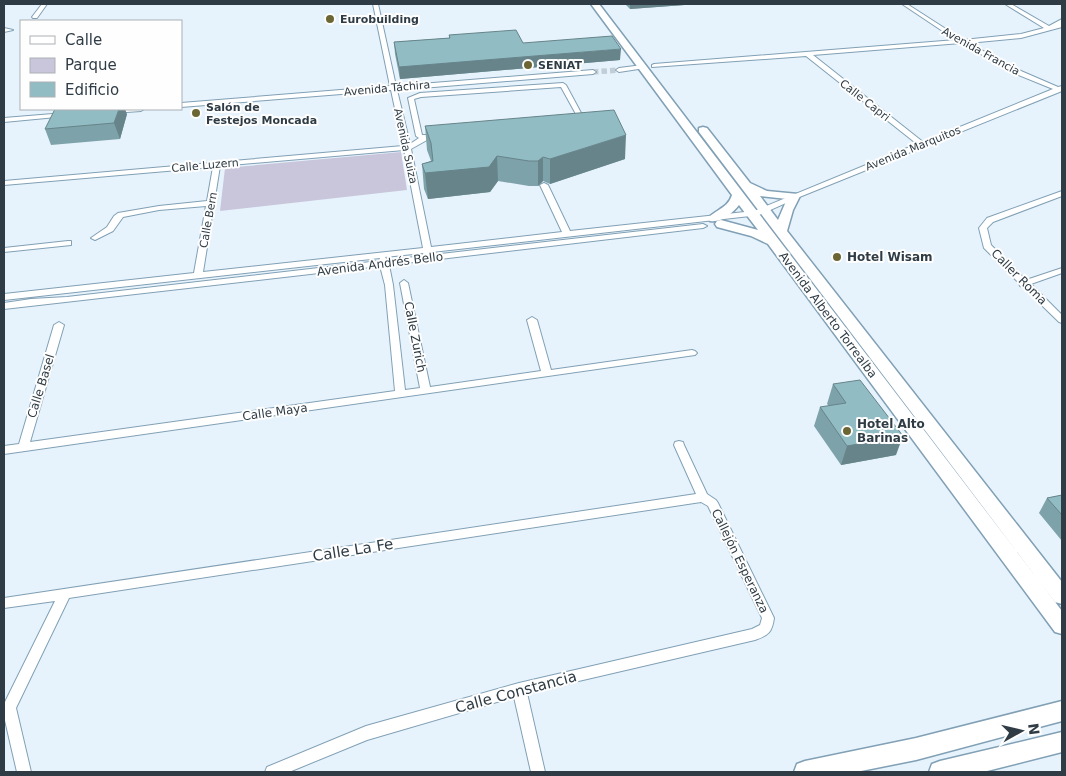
<svg xmlns="http://www.w3.org/2000/svg" width="1066" height="776" viewBox="0 0 1066 776" font-family="'DejaVu Sans',sans-serif">
  <style>
    .green { fill: #c9c6dc }
    .lines { fill: none; stroke-linecap: round; stroke-linejoin: round }
    .street-tunnel { stroke: #c1ced7; stroke-width: 5.5; stroke-dasharray: 5.5 3; stroke-linecap: butt }
    .street-casing { stroke: #81a0b5; stroke-width: 2 }
    .secondary-casing { stroke: #81a0b5; stroke-width: 3 }
    .street { fill: #fff; fill-rule: evenodd }
    .secondary { fill: #fff; fill-rule: evenodd }
    .wall { fill: #7ea2a9 }
    .shaded-wall { fill: #668489 }
    .building { fill: #92bcc4; stroke: #668489 }
    .poi-dot { fill: #6b6633; stroke: #fefefe; stroke-width: 2 }
    .labels { text-anchor: middle; stroke-width: 4; stroke-linejoin: round; paint-order: stroke }
    .far-poi-label { font-size: 11px; font-weight: bold; fill: #2f3c45; stroke: #fefefe; text-anchor: start }
    .far-street-label { font-size: 11px; fill: #2f3c45; stroke: #fefefe }
    .poi-label { font-size: 12px; font-weight: bold; fill: #2f3c45; stroke: #fefefe; text-anchor: start }
    .street-label { font-size: 12px; fill: #2f3c45; stroke: #fefefe }
    .near-street-label { font-size: 15px; fill: #2f3c45; stroke: #fefefe }
  </style>
  <rect width="100%" height="100%" fill="#e6f3fc"/>
  <!-- green -->
  <path class="green" d="M401 152 407 190 220 211 225 168Z"/>
  <g class="lines">
    <!-- street-tunnel -->
    <path class="street-tunnel" d="M593 72 619 70"/>
    <!-- street casing -->
    <g class="street-casing">
      <path id="street" d="M42 4H47L37 18H33L32 17Z
        M373 4H378L396 86 593 70 596 72 593 74 397 90 410 144 419 138 416 136 408 98 420 93 563 83 566 85 587 124 582 125 561 87 421 97 414 99 422 135H439L442 137 439 139 427 140 411 149 431 247 562 232 540 185 544 183 548 185 570 231 754 211 917 144 806 56 652 67V65L654 64 956 40 902 4H907L963 40 1021 34 1044 28 1005 4H1011L1049 26 1062 19V27L1021 38 968 43 1021 71 1058 87 1062 86V91L797 198 759 215 432 252V255L703 224 707 226 703 228 389 265 393 285 405 390 420 388 400 283 404 280 408 283 430 387 541 371 527 320 532 317 537 320 551 370 692 350 695 351 697 353 695 355 4 454V446L19 444 54 325 59 322 64 325 30 442 395 391 385 285 380 266 4 309V303L31 299 67 297 379 261 380 258 4 300V294L194 273 206 206 159 210 123 217 113 231 95 240 91 238 107 227 114 216 118 213 159 206 207 201 213 167 4 185V181L403 146 391 90 181 107V103L390 86ZM961 43 1016 74 1053 89 923 142 813 55ZM404 150 423 248 203 272 220 166ZM423 253 424 256 387 260 385 257Z
        M4 28 13 30 4 32Z
        M643 65 645 66V68L619 72 616 70 619 68Z
        M116 109H144L141 111 112 113 109 111Z
        M65 113 67 114V116L4 122V118Z
        M1062 191V196L993 222 987 228 991 245 1026 280 1062 268V273L1031 284 1062 315V323L1059 322 1023 287 1020 286 1019 283 984 248 979 228 987 218Z
        M68 241H71V245L4 252V248Z
        M679 441 683 442 684 445 707 494 716 500 718 503 774 618C772 632 769 635 755 640L527 693 545 772H531L514 697 367 740 289 772H265L267 767 366 726 519 683 752 629 760 625 762 618 708 506 701 502 69 598 16 708 31 772H17L4 716V704L55 601 4 608V598L696 494 674 445 675 442Z"/>
    </g>
    <!-- secondary casing -->
    <g class="secondary-casing">
      <path id="secondary" d="M591 4H599L1062 611V634L1055 632 768 244 751 236 717 227 715 224 717 221 721 220 758 230 739 205C733 213 721 223 710 221L708 218C717 209 728 208 732 195Z
        M703 127 707 128 750 183 767 191 798 194 800 196 793 210 787 231 1062 582V604L1055 602 699 132V128ZM760 196 787 199 778 220Z
        M1062 701V721L916 760 856 772H794L797 764 805 761 916 738Z
        M1062 732V752L983 772H929L932 764 940 761Z"/>
    </g>
    <!-- street -->
    <use href="#street" class="street"/>
    <!-- secondary -->
    <use href="#secondary" class="secondary"/>
  </g>
  <!-- wall -->
  <path class="wall" d="M625 4H698L630 9Z
    M449 35 523 43 620 60 400 79 395 54 394 42 449 38Z
    M127 114 120 139 51 145 45 129Z
    M425 126 625 159 550 184 543 181 538 186H529L498 181 490 192 428 199 424 189 422 164 431 161 427 150Z
    M833 384 896 455 841 465 814 426 820 407 829 406 827 404Z
    M1062 495V541L1039 513 1047 498Z"/>
  <!-- shaded-wall -->
  <path class="shaded-wall" d="M630 4H698L630 9Z
    M621 49 620 60 400 79 399 67Z
    M119 109H125L127 114 120 139 114 123Z
    M626 135 625 159 550 184V159Z
    M497 156 498 181 490 192 428 199 425 173Z
    M543 157V181L538 186V161Z
    M903 436 896 455 841 465 847 446Z"/>
  <!-- building -->
  <path class="building" d="M516 30 523 43 612 36 621 49 399 67 394 42 450 38 449 35Z
    M55 109H119L114 123 45 129Z
    M614 110 626 135 550 159 543 157 538 161H529L497 156 489 167 425 173 422 164 433 161 431 143 425 126Z
    M860 380 903 436 847 446 820 407 846 403 833 384Z
    M1062 495V515L1047 498Z"/>
  <!-- markers -->
  <g class="poi-dot">
    <circle cx="330" cy="19" r="5"/>
    <circle cx="528" cy="65" r="5"/>
    <circle cx="196" cy="113" r="5"/>
    <circle cx="837" cy="257" r="5"/>
    <circle cx="847" cy="431" r="5"/>
  </g>
  <g class="labels">
    <!-- far-poi labels -->
    <g class="far-poi-label">
      <text x="340" y="23">Eurobuilding</text>
      <text x="538" y="69">SENIAT</text>
      <text x="206" y="111">Salón de<tspan x="206" dy="13">Festejos Moncada</tspan></text>
    </g>
    <!-- far-street labels -->
    <g class="far-street-label">
      <text transform="translate(981 51) rotate(29)" y="4">Avenida Francia</text>
      <text transform="translate(387 88) rotate(-5)" y="4">Avenida Táchira</text>
      <text transform="translate(865 100) rotate(38)" y="4">Calle Capri</text>
      <text transform="translate(406 146) rotate(78)" y="4">Avenida Suiza</text>
      <text transform="translate(913 148) rotate(-22)" y="4">Avenida Marquitos</text>
      <text transform="translate(205 165) rotate(-5)" y="4">Calle Luzern</text>
      <text transform="translate(208 220) rotate(-80)" y="4">Calle Bern</text>
    </g>
    <!-- poi labels -->
    <g class="poi-label">
      <text x="847" y="261">Hotel Wisam</text>
      <text x="857" y="428">Hotel Alto<tspan x="857" dy="14">Barinas</tspan></text>
    </g>
    <!-- street labels -->
    <g class="street-label">
      <text transform="translate(380 264) rotate(-7)" y="4">Avenida Andrés Bello</text>
      <text transform="translate(1019 277) rotate(45)" y="4">Caller Roma</text>
      <text transform="translate(828 315) rotate(53)" y="4">Avenida Alberto Torrealba</text>
      <text transform="translate(415 337) rotate(79)" y="4">Calle Zurich</text>
      <text transform="translate(41 386) rotate(-73)" y="4">Calle Basel</text>
      <text transform="translate(275 412) rotate(-8)" y="4">Calle Maya</text>
      <text transform="translate(740 561) rotate(64)" y="4">Callejón Esperanza</text>
    </g>
    <!-- near-street labels -->
    <g class="near-street-label">
      <text transform="translate(353 550) rotate(-9)" y="5">Calle La Fe</text>
      <text transform="translate(516 692) rotate(-15)" y="5">Calle Constancia</text>
    </g>
  </g>
  <!-- border -->
  <rect width="1066" height="776" fill="none" stroke="#2f3c45" stroke-width="10"/>
  <!-- legend -->
  <rect x="20" y="20" width="162" height="90" fill="#fefefe" stroke="#abb0b4"/>
  <rect x="30" y="36" width="25" height="8" fill="#ffffff" stroke="#abb0b4"/>
  <text x="65" y="45" font-size="15" fill="#2f3c45">Calle</text>
  <rect x="30" y="58" width="25" height="15" fill="#c9c6dc" stroke="#abb0b4"/>
  <text x="65" y="70" font-size="15" fill="#2f3c45">Parque</text>
  <rect x="30" y="82" width="25" height="15" fill="#92bcc4" stroke="#abb0b4"/>
  <text x="65" y="95" font-size="15" fill="#2f3c45">Edificio</text>
  <!-- north arrow -->
  <g transform="translate(1021 731) rotate(82)" stroke="#fefefe" stroke-width="4" paint-order="stroke">
  <path d="M0-4L9 19L0 12L-9 19Z" fill="#2f3c45"/>
  <text y="-8" font-size="14" font-weight="bold" text-anchor="middle" fill="#2f3c45">N</text>
  </g>
</svg>
